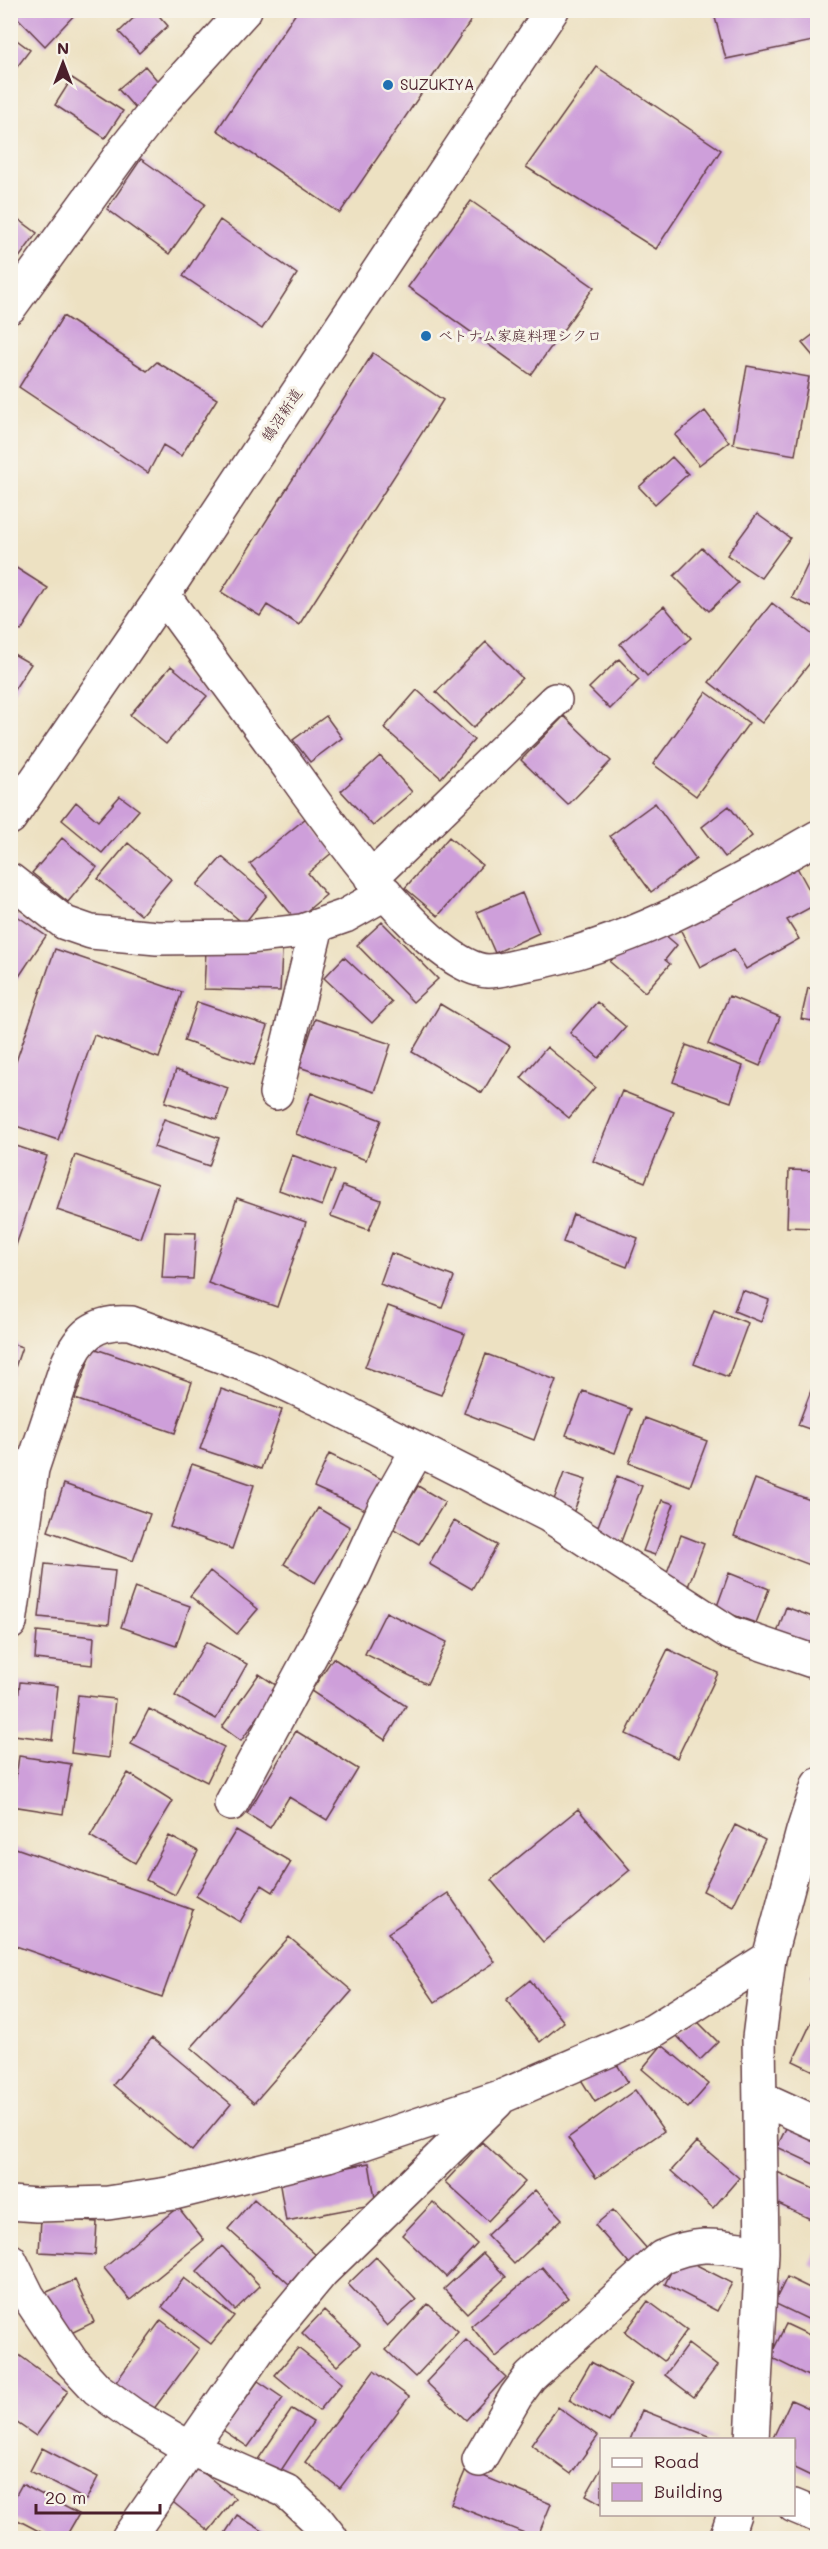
<svg xmlns="http://www.w3.org/2000/svg" width="828" height="2549" viewBox="0 0 828 2549" font-family="Mali,'Klee One',sans-serif">
  <style>
    .building { fill: #ce9fda }
    .lines { fill: none; stroke-linecap: round; stroke-linejoin: round }
    .minor-casing { stroke: #623c42; stroke-width: 36 }
    .minor { stroke: #fff; stroke-width: 33 }
    .poi-dot { fill: #1f6fb2; stroke: #f7f3e8; stroke-width: 2 }
    .labels { text-anchor: middle; stroke-width: 6; stroke-linejoin: round; paint-order: stroke }
    .poi-label { font-size: 15px; fill: #4a1f2b; stroke: #f7f3e8; text-anchor: start }
    .street-label { font-size: 15px; fill: #4a1f2b; stroke: #f7f3e8 }
  </style>
  <rect width="100%" height="100%" fill="#f7f3e8"/>
  <filter id="ink" filterUnits="userSpaceOnUse"><feTurbulence type="fractalNoise" baseFrequency=".0167" numOctaves="2"/><feDisplacementMap in="SourceGraphic" scale="12" xChannelSelector="R" yChannelSelector="G"/><feConvolveMatrix kernelMatrix="1 2 1 2 8 2 1 2 1" color-interpolation-filters="sRGB"/></filter>
  <filter id="wash" filterUnits="userSpaceOnUse"><feTurbulence type="fractalNoise" baseFrequency=".008" numOctaves="4" result="noise"/><feDisplacementMap in="SourceGraphic" scale="24" xChannelSelector="R" yChannelSelector="G"/><feGaussianBlur stdDeviation="1.35" result="paint"/><feColorMatrix in="noise" values="0 0 0 0 0 0 0 0 0 0 0 0 0 0 0 0 0 1.4 0 .05"/><feComposite in="paint" operator="in"/></filter>
  <g filter="url(#wash)">
    <rect width="100%" height="100%" fill="#ede1c2"/>
    <g id="blocks">
      <!-- building -->
      <path class="building" d="M10 10H79L45 46Z
        M142 10H154L168 26 139 53 119 32Z
        M298 10H478L340 213 217 130Z
        M713 10H818V40L726 59Z
        M10 35 30 50 10 76Z
        M145 66 162 86 135 108 118 89Z
        M597 67 721 150 656 249 526 167Z
        M72 78 123 111 105 138 55 105Z
        M141 159 205 204 169 254 107 209Z
        M471 201 594 287 531 375 408 287Z
        M10 213 37 233 13 266 10 264Z
        M220 220 297 274 262 329 183 276Z
        M63 316 147 371 157 362 217 399 181 456 163 445 148 473 19 387Z
        M818 331V362L802 343Z
        M373 353 443 400 299 625 267 605 260 616 221 592Z
        M747 366 809 377 795 455 733 444Z
        M705 411 729 442 699 465 675 435Z
        M672 457 688 474 655 504 639 487Z
        M757 514 790 538 761 578 727 555Z
        M702 548 738 583 709 611 674 576Z
        M814 551 818 553V610L792 598Z
        M10 564 48 588 21 631 10 624Z
        M772 603 818 639V653L762 723 709 682Z
        M664 606 691 638 647 676 620 644Z
        M486 642 522 678 473 728 436 692Z
        M10 652 31 664 10 696Z
        M619 659 639 680 610 709 589 688Z
        M171 666 207 696 166 744 130 715Z
        M417 690 474 740 441 778 384 728Z
        M706 692 749 723 696 796 653 764Z
        M326 716 342 738 310 762 293 740Z
        M564 716 611 761 568 805 521 760Z
        M380 756 412 792 373 826 341 791Z
        M120 796 139 810 102 853 62 820 76 802 98 821Z
        M655 803 696 859 651 892 610 836Z
        M729 806 752 836 725 857 702 827Z
        M306 818 334 851 308 873 326 895 296 920 250 864Z
        M449 837 482 865 438 916 405 888Z
        M62 838 97 867 68 902 32 873Z
        M128 843 171 879 141 915 98 879Z
        M222 857 267 895 244 924 197 885Z
        M794 862 817 904 787 920 799 939 746 969 734 949 700 967 678 925Z
        M522 893 539 933 495 953 477 912Z
        M10 911 46 936 14 984 10 982Z
        M382 922 438 979 413 1002 357 945Z
        M658 929 677 945 665 960 670 964 645 992 610 962 635 933Z
        M55 949 182 992 159 1058 94 1035 58 1140 10 1124V1079Z
        M206 949 282 951 280 991 204 989Z
        M344 957 392 1002 372 1023 324 978Z
        M808 988 818 990V1022L801 1019Z
        M729 996 780 1017 760 1066 708 1044Z
        M197 1002 268 1026 254 1065 184 1041Z
        M597 1002 626 1027 599 1058 570 1033Z
        M440 1004 510 1046 482 1093 412 1052Z
        M315 1019 391 1044 375 1092 299 1067Z
        M686 1045 743 1066 731 1102 673 1082Z
        M547 1047 595 1087 569 1118 521 1078Z
        M176 1070 228 1088 217 1119 165 1102Z
        M622 1091 674 1112 645 1182 593 1161Z
        M311 1093 381 1120 366 1160 296 1134Z
        M164 1119 219 1138 209 1166 154 1147Z
        M10 1144 47 1156 14 1251 10 1250Z
        M75 1155 158 1184 140 1238 57 1210Z
        M292 1155 335 1171 322 1206 279 1190Z
        M789 1170 818 1171V1228L787 1227Z
        M343 1186 381 1200 369 1230 331 1216Z
        M237 1198 306 1222 277 1307 208 1283Z
        M573 1214 638 1238 627 1267 563 1242Z
        M165 1232 196 1233 193 1279 162 1278Z
        M391 1253 454 1277 442 1308 380 1284Z
        M742 1290 769 1300 761 1322 734 1311Z
        M388 1306 465 1334 441 1395 365 1367Z
        M714 1310 748 1323 728 1377 694 1364Z
        M10 1343 22 1347 11 1379H10Z
        M93 1348 192 1382 175 1433 75 1399Z
        M486 1354 556 1380 534 1440 464 1413Z
        M812 1388 818 1390V1432L798 1425Z
        M221 1389 282 1410 261 1469 200 1449Z
        M583 1391 631 1409 615 1453 566 1435Z
        M645 1418 707 1441 690 1486 629 1463Z
        M329 1454 384 1480 370 1512 314 1487Z
        M192 1464 254 1485 232 1549 170 1527Z
        M564 1473 586 1480 570 1521 549 1513Z
        M617 1476 642 1486 620 1544 595 1534Z
        M755 1479 818 1503V1568L734 1536Z
        M64 1484 150 1514 133 1561 48 1531Z
        M418 1486 445 1502 419 1544 392 1528Z
        M662 1500 674 1504 655 1555 643 1551Z
        M318 1508 350 1527 315 1583 284 1564Z
        M454 1521 497 1545 472 1589 429 1564Z
        M681 1535 704 1544 686 1592 663 1583Z
        M45 1564 115 1571 109 1624 39 1617Z
        M210 1571 258 1609 237 1634 190 1596Z
        M729 1573 769 1589 756 1623 716 1609Z
        M135 1587 190 1606 176 1646 121 1627Z
        M786 1607 818 1619V1639L814 1647 777 1633Z
        M386 1612 447 1642 427 1684 365 1654Z
        M37 1631 94 1637 92 1665 35 1659Z
        M206 1642 247 1664 216 1719 175 1696Z
        M668 1649 718 1673 677 1758 626 1734Z
        M333 1658 406 1706 385 1740 311 1691Z
        M259 1674 279 1687 241 1741 222 1727Z
        M20 1682 58 1686 52 1740 14 1735Z
        M78 1695 115 1699 109 1758 71 1753Z
        M149 1709 224 1747 207 1782 131 1744Z
        M296 1731 358 1769 327 1820 289 1797 270 1828 247 1814Z
        M19 1756 71 1764 63 1814 12 1806Z
        M128 1773 173 1801 135 1863 90 1836Z
        M578 1809 630 1870 543 1942 491 1880Z
        M735 1825 765 1840 733 1906 703 1891Z
        M236 1830 291 1862 273 1892 262 1885 240 1922 196 1896Z
        M169 1836 198 1851 175 1895 146 1880Z
        M10 1846 193 1910 162 1997 10 1944Z
        M448 1893 495 1962 435 2002 388 1933Z
        M289 1937 352 1991 254 2103 191 2048Z
        M818 1960V1983L809 1979Z
        M530 1980 564 2022 540 2042 506 2000Z
        M814 2017 818 2018V2073L793 2061Z
        M695 2019 718 2042 700 2060 677 2036Z
        M152 2038 231 2104 192 2151 113 2085Z
        M662 2045 709 2084 688 2108 642 2069Z
        M613 2058 628 2082 595 2102 580 2078Z
        M635 2090 664 2131 596 2178 568 2138Z
        M788 2124 818 2138V2166L777 2147Z
        M482 2142 525 2182 488 2221 445 2182Z
        M697 2142 739 2178 713 2208 671 2171Z
        M369 2163 376 2204 286 2221 279 2180Z
        M775 2171 818 2191 817 2222 763 2197Z
        M535 2190 562 2219 514 2264 487 2235Z
        M254 2199 316 2255 289 2284 228 2229Z
        M433 2202 477 2244 446 2277 402 2235Z
        M178 2207 204 2240 130 2300 104 2268Z
        M613 2210 648 2250 630 2265 595 2225Z
        M41 2219 97 2222 95 2255 39 2252Z
        M222 2246 260 2286 235 2310 197 2271Z
        M818 2251V2268L811 2265Z
        M483 2253 506 2277 467 2313 444 2289Z
        M679 2256 732 2283 717 2311 665 2284Z
        M376 2257 416 2300 387 2326 348 2284Z
        M542 2267 568 2298 496 2357 471 2326Z
        M787 2277 818 2292V2324L774 2303Z
        M184 2278 234 2316 211 2344 162 2307Z
        M75 2280 94 2322 61 2338 40 2295Z
        M648 2301 687 2330 664 2361 625 2332Z
        M428 2304 458 2331 415 2377 386 2350Z
        M324 2310 360 2344 337 2366 302 2333Z
        M161 2320 199 2349 150 2414 113 2386Z
        M786 2324 818 2339V2381L770 2357Z
        M466 2340 506 2377 466 2420 426 2382Z
        M688 2344 717 2366 694 2397 665 2375Z
        M298 2348 342 2383 319 2411 275 2375Z
        M19 2355 68 2391 36 2436 10 2418V2367Z
        M591 2362 631 2384 609 2422 569 2400Z
        M374 2371 409 2397 340 2488 305 2462Z
        M258 2381 283 2398 248 2447 223 2430Z
        M791 2400 818 2412 817 2479 794 2468V2440H772Z
        M558 2407 598 2436 571 2474 531 2445Z
        M292 2409 313 2422 278 2475 257 2461Z
        M642 2410 716 2439V2440H630Z
        M42 2448 98 2477 86 2500 30 2471Z
        M195 2466 235 2498 209 2531 169 2499Z
        M602 2467V2504L586 2495Z
        M466 2469 551 2504 537 2538 451 2504Z
        M22 2484 79 2514 65 2538H52L10 2516V2506Z
        M237 2515 274 2538H222Z"/>
    </g>
  </g>
  <g filter="url(#ink)">
    <use href="#blocks" fill-opacity="0" stroke="#623c42" stroke-width="1.5"/>
    <g class="lines">
      <!-- minor casing -->
      <g class="minor-casing">
        <path id="minor" d="M10 307 125 149 165 98 245 10
          M163 595C200 645 236 695 273 745 311 796 424 968 488 971 500 971 516 966 528 964 632 945 727 888 818 837
          M10 818 163 595 552 10
          M371 878 555 700
          M10 880 65 923 91 932 157 938 249 937 302 931 345 916 386 893
          M276 1093 317 926
          M10 1467 32 1469 66 1367C79 1335 95 1320 131 1323L248 1366 335 1407 548 1515 730 1633 818 1663
          M10 1623 32 1469
          M231 1804 354 1575 384 1509 418 1449
          M761 2098 818 2124
          M10 2203 37 2205 108 2203 174 2193 328 2155 503 2096 653 2031 769 1958
          M10 2260 28 2296 72 2362 97 2389 133 2415 191 2449 286 2491 316 2519 331 2538
          M752 2440 762 2252 759 2038 769 1958 803 1831 818 1785
          M479 2460 516 2396 530 2377 662 2257C703 2239 721 2247 762 2252
          M794 2506 818 2516
          M128 2538 263 2343 322 2272 497 2102
          M726 2538 734 2514"/>
      </g>
      <!-- minor -->
      <use href="#minor" class="minor"/>
    </g>
  </g>
  <!-- markers -->
  <g class="poi-dot">
    <circle cx="388" cy="85" r="6"/>
    <circle cx="426" cy="336" r="6"/>
  </g>
  <g class="labels">
    <!-- poi labels -->
    <g class="poi-label">
      <text x="400" y="90">SUZUKIYA</text>
      <text x="438" y="341">ベトナム家庭料理シクロ</text>
    </g>
    <!-- street labels -->
    <g class="street-label">
      <text transform="translate(282 415) rotate(-56)" y="5">鵠沼新道</text>
    </g>
  </g>
  <!-- margin -->
  <rect width="828" height="2549" fill="none" stroke="#f7f3e8" stroke-width="36"/>
  <!-- legend -->
  <rect x="600" y="2438" width="195" height="78" fill="#f7f3e8" stroke="#b29e9c" stroke-width="1.5"/>
  <rect x="612" y="2458" width="30" height="9" fill="#ffffff" stroke="#b29e9c" stroke-width="1.5"/>
  <text x="654" y="2468" font-size="18" fill="#4a1f2b">Road</text>
  <rect x="612" y="2483" width="30" height="18" fill="#ce9fda" stroke="#b29e9c" stroke-width="1.5"/>
  <text x="654" y="2498" font-size="18" fill="#4a1f2b">Building</text>
  <!-- north arrow -->
  <g transform="translate(63 63)" stroke="#f7f3e8" stroke-width="4.5" paint-order="stroke">
  <path d="M0-4.5L10 22L0 15L-10 22Z" fill="#4a1f2b"/>
  <text y="-9" font-size="16" font-weight="bold" text-anchor="middle" fill="#4a1f2b">N</text>
  </g>
  <!-- scale -->
  <path d="M36 2504v9h124v-9" fill="none" stroke="#4a1f2b" stroke-width="3"/>
  <text x="45" y="2504" font-size="18" fill="#4a1f2b" stroke="#f7f3e8" stroke-width="4.5" paint-order="stroke">20 m</text>
</svg>
